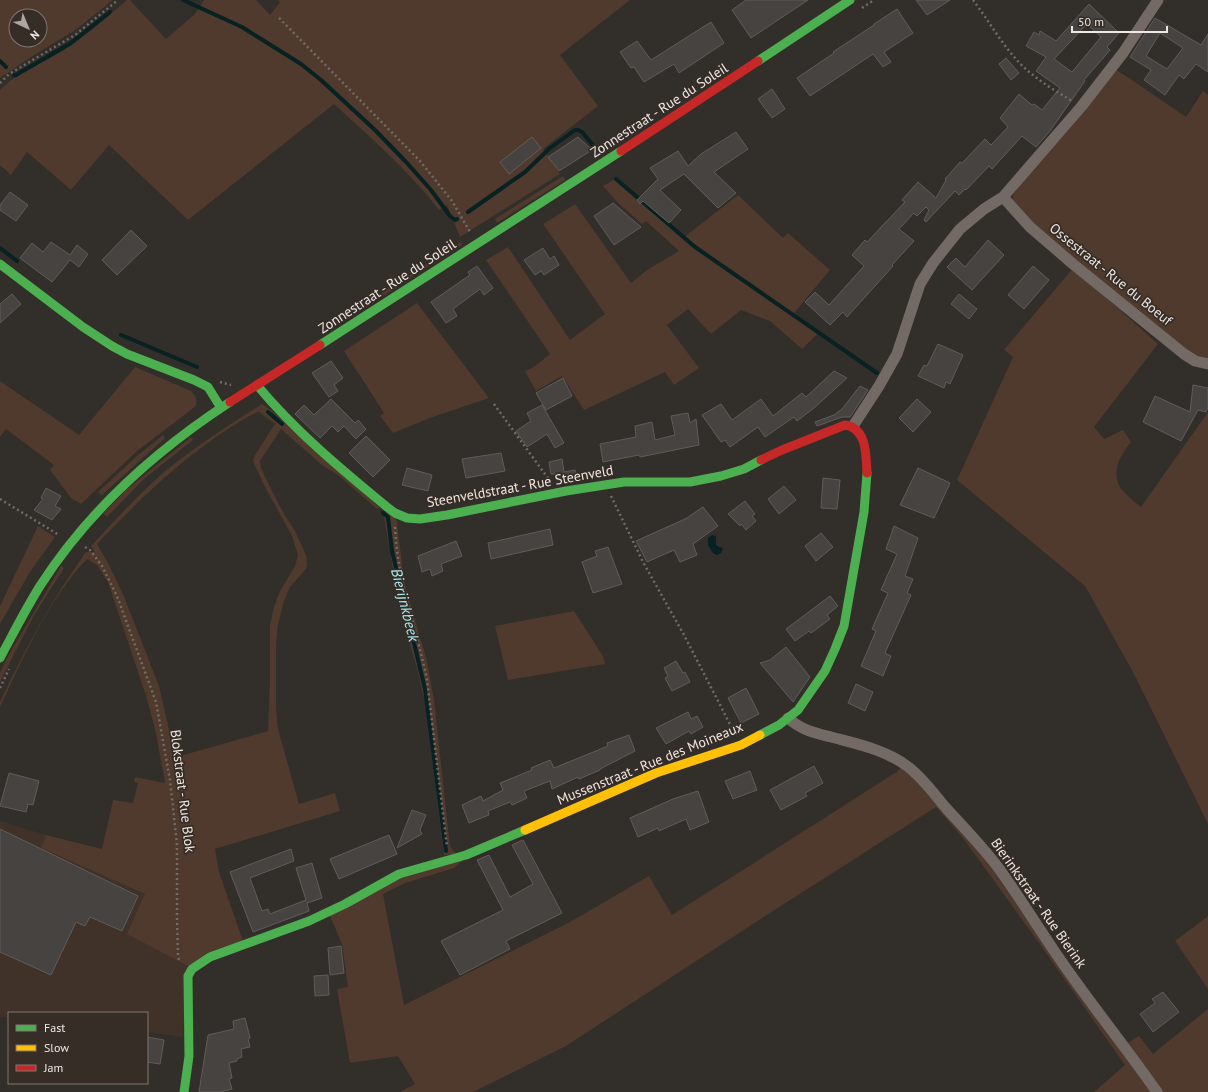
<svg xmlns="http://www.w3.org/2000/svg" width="1208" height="1092" viewBox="0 0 1208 1092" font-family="'PT Sans',sans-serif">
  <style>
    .built { fill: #403229 }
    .green { fill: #4f3a2d; fill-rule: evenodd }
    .water { fill: #082123 }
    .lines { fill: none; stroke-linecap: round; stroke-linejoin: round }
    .stream { stroke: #082123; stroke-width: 4 }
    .building { fill: #474340; stroke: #605c59; fill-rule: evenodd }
    .path { stroke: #726b66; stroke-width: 2.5; stroke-dasharray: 2 3; stroke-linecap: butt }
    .street { stroke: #736a65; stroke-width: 11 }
    .fast { stroke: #4caf50; stroke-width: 9 }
    .slow { stroke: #ffc107; stroke-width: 9 }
    .jam { stroke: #c62828; stroke-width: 9 }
    .labels { text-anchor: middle; stroke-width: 3.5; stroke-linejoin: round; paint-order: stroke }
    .street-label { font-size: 14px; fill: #eee7e3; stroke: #362d27 }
    .water-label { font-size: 15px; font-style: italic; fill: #a8f1f6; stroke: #362d27 }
  </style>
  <rect width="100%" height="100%" fill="#322e2a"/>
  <!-- built -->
  <path class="built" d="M0 821 46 835 41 848 146 894 188 966 183 1037 147 1032V1013H9V1017H0Z"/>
  <!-- green -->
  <path class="green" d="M0 0H113L74 31 34 55 0 78ZM16 16H40V40H16Z
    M127 0H130L166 39 195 14 204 0H256L270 15 280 2 278 0H630L560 55 598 106 543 149 560 174 460 237 447 205 439 210C408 170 371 138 334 104L188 220 109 145 71 190 27 152 11 175 0 165V90C19 71 45 63 67 48 88 34 108 16 127 0Z
    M1117 70 1186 117 1203 91 1208 95V362L1188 353 1043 237 1012 201 1014 193 1069 129Z
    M563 176 565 180 497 223 495 219Z
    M615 179 683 238 738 195 783 238 788 233 830 270 794 313 818 333 802 349 770 321 741 310 711 334 688 309 667 325 699 368 674 385 665 372 584 410 562 376 536 391 525 371 534 367 550 354 486 260 508 247 570 340 605 314 543 224 575 204 631 283 647 270 679 251 646 221 642 224 617 202 603 186Z
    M461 242 462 245 327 332 325 329Z
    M1073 268 1158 344 1094 427 1104 439 1123 430 1131 442C1121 454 1112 470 1119 485 1121 491 1135 502 1141 507L1208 412V824L1134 674 1085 586 957 480 1013 357 1004 350Z
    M417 303 489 398 430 418 393 433 380 416 384 413 344 351Z
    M135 367 191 391C196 396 197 399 196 406L137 451 81 504 71 498 50 470 54 465 6 429 0 437V381L79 435Z
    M262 404 271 410 380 508 377 509 338 475 322 465 281 429 260 461 261 468 268 483 284 514 295 531 306 555 307 564 306 569 290 587 284 601 278 624 276 645V708L278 729 299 804 335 793 340 811 215 849 219 872 243 941 188 966 127 934 145 894 41 848 46 835 102 849 113 800 133 803 138 783 134 782 135 777 165 783 156 733 147 699 108 582 97 565 87 559C49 598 23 658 0 707V702C25 649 52 599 86 552H95L91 546C114 521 138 495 164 472 195 447 229 425 262 404ZM257 412H259L275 424 255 455 253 461 264 485 292 536 298 555 295 566 279 593 274 607 270 625V680L268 731 173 758 170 734 159 686 123 594 108 563 97 544C145 494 195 445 257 412Z
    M163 435 165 438 102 495 98 492 136 457Z
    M191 437 193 440 145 478 107 517 103 514 127 489Z
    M383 511 396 516 405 586 427 661 434 700 450 846 456 854 444 855 425 703 417 668 401 615Z
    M38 526 55 537 30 572 0 624V606Z
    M61 566 64 568 33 617 0 682V673L7 658Z
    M574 611 603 656 605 664 508 680 495 626Z
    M902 766 970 839 1126 1044 1139 1036 1153 1054 1208 1009V1092H1094L1125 1065 1039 943 963 838 936 807 759 920 566 1046 473 1092H400L415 1084 398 1056 350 1063 337 989 348 987 342 944 330 916 395 879 467 857 454 868 405 883 383 894 404 1005 570 922 649 876 672 915 898 771Z
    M1208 916V989L1175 941Z"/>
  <!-- water -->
  <path class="water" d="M712 535 716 536V545L719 547H721L723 549 721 553 717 555 713 553 708 545V538Z"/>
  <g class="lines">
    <!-- stream -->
    <path class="stream" d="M183 0 242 27 301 64 321 80 375 130 407 163 431 190 450 216 455 220 457 219
      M0 61 6 67
      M14 75H16L71 43 110 12
      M616 179 695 247 877 373
      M468 212 525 172 550 148 575 130H578L582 132 592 144
      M0 248 17 261
      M121 335 197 367
      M268 412 282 424
      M383 513 388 517 392 551 425 689 446 851"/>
  </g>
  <!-- building -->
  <path class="building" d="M746 0H808L751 38 732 10Z
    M916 0H950L927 15Z
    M1089 4 1119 33 1107 47 1110 50 1084 80 1085 81 1050 131 1036 147 1022 136 992 169 989 166 966 190 965 189 959 195 955 191 926 222 924 220 929 210 926 207 917 216 914 213 899 229 914 241 892 265 893 266 847 317 843 312 830 325 805 302 815 292 829 305 864 266 852 255 865 240 867 242 905 202 902 200 918 182 936 198 946 180 945 179 960 162 962 163 985 139 991 145 1008 127 1000 118 1019 94 1032 105 1034 104 1042 110 1060 88 1036 71 1046 57 1026 46 1034 32 1039 35 1040 31 1056 41ZM1087 24 1101 37 1072 72 1054 59Z
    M897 9 913 33 884 52 891 62 883 67 873 54 810 96 797 78 834 53 833 52 874 25V24Z
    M1155 18 1201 45 1208 34V72L1196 64 1184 79 1179 75 1165 95 1144 80 1151 70 1130 57ZM1160 33 1183 48 1167 69 1146 56Z
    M711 22 724 43 679 73 674 64 644 82 634 67 631 68 620 52 637 41 651 60Z
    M1006 58 1019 73 1011 80 999 64Z
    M772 89 785 109 772 118 758 99Z
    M736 132 748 149 714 172 736 193 718 208 684 174 660 190 681 210 669 223 643 201 640 204 637 200 658 179 650 168 678 151 688 166 701 154Z
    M532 137 541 148 509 174 500 162Z
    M578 137 592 150 559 171 548 157Z
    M10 192 28 205 16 221 0 210V205Z
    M613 203 641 227 614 245 594 216Z
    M131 230 147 246 117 275 102 260Z
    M988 240 1004 255 972 290 947 267 956 258 965 267Z
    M51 242 70 255 77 245 88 254 79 267 70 260 52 282 20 258 32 243 43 252Z
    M543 248 550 259 554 256 559 265 544 275 541 271 535 275 524 260Z
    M477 266 493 288 484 295 480 289 453 309 457 316 446 323 431 302 470 275 468 272Z
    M1033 266 1049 280 1024 309 1008 295Z
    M12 294 21 304 0 323V304Z
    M959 294 977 309 969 319 951 304Z
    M938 344 963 355 950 384 946 382 944 388 918 376 924 365 927 366Z
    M331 361 343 378 334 385 338 391 329 397 312 373Z
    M834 371 847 378 814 408 797 421 794 417 765 437 758 427 730 447 725 440 721 442 702 415 721 404 732 420 761 399 773 416 802 393 806 397Z
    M563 378 572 396 546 410 536 393Z
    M1193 385 1208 388V407L1206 412 1198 410 1181 441 1143 422 1155 396 1190 412Z
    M860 386 868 390 850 417H842L817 426 815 422 834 415 842 409Z
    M331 399 355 423 358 420 366 429 356 439 344 426 338 432 332 426 320 438 295 414 304 405 314 415Z
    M917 399 931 412 913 432 899 418Z
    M542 405 564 443 555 448 547 434 527 447 516 431 531 421 527 413Z
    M688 413 690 423 696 419 699 445 640 457 639 455 603 462 600 444 636 437 635 426 652 422 655 440 675 435 671 416Z
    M366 436 390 460 373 477 349 453Z
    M501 453 505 471 466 478 462 459Z
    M562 459 564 472 575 470 577 480 559 483 556 474H551L549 462Z
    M407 468 432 475 428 491 402 485Z
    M918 468 950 483 934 518 900 505Z
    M823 478 840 480 837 509 821 508Z
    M784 486 796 500 779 514 768 499Z
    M46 488 61 496 55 506 61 509 52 520 34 510 43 499 41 498Z
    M745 501 755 514 752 516 756 521 746 530 741 524 740 526 728 514Z
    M703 507 718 526 693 544 697 555 680 562 674 550 647 562 636 541 685 519Z
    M894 526 918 538 905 576 913 579 907 593 911 595 885 653 891 656 883 676 861 666 876 631 872 629 888 593 881 590 897 554 886 549Z
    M550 529 553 545 491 559 488 543Z
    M821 533 833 547 816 561 805 546Z
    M456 541 462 556 441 564 443 571 432 576 430 569 422 572 418 556Z
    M608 547 622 584 593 593 582 562 597 556 595 551Z
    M830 596 838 606 827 615 830 619 811 633 809 631 795 641 786 629Z
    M786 647 810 677 793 702 760 663 770 660Z
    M676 661 683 673 685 672 690 682 672 691 665 678 668 676 664 668Z
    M856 684 873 692 865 711 848 703Z
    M746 688 759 714 741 723 728 698Z
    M688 712 691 719 697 716 703 727 691 734 689 731 666 744 656 728Z
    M629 735 635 751 600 769V770L579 779 578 777 552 789 550 781 524 791 527 798 512 805 510 802 488 811 489 815 469 823 462 805 481 796 483 801 503 790 500 783 532 770 531 768 550 760 554 768 608 746 607 743Z
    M814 766 823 783 805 793 807 796 781 810 770 790Z
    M750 771 757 790 733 799 725 781Z
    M9 773 39 781 33 805 28 804 26 812 0 806Z
    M698 791 709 822 690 830 686 819 659 831 658 828 638 837 630 818 673 799Z
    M412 810 426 815 420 830 422 834 397 848Z
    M0 829 138 896 122 931 90 917 85 926 76 922 51 975 0 952Z
    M389 835 397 854 339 879 330 859Z
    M523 840 562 913 506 941 510 949 460 975 441 941 503 910 477 860 489 855 510 897 533 884 512 845Z
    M291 849 294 861 250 878 262 911 268 909 270 914 306 900 296 868 312 863 322 898 307 903 309 911 253 932 230 872Z
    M341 946 344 973 330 975 328 948Z
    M328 975 329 995 315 996 314 976Z
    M1163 992 1179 1012 1153 1032 1140 1014 1155 1003 1152 999Z
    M245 1018 250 1038 248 1039 250 1047 241 1049 242 1057 237 1059V1061L229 1063 232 1078 229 1079 232 1089 221 1092H199L208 1035 234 1029 233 1021Z
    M147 1037 164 1040 160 1064 147 1062Z"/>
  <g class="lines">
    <!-- path -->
    <path class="path" d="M973 0C992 25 1008 56 1033 75 1045 85 1059 93 1072 101
      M862 8 874 0
      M279 18 420 161 452 201 470 232
      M0 83 9 74 75 35 118 0
      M220 382 231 385
      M494 404 550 481
      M611 496 643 562 684 635 735 734
      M0 499 59 535
      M395 527C397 580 417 629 427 680L447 847
      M85 547 90 550 102 566 117 596 156 702 170 780 177 845V917L178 957 180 962
      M0 688 9 669"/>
    <!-- street -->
    <path class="street" d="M1003 197 1030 227 1073 264 1184 354 1195 361 1208 364
      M853 426 879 386 897 354 920 284 933 263 960 229 984 209 1003 197 1081 107 1123 53 1158 0
      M788 718C801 730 815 733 831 737 857 744 886 750 907 766 923 778 934 794 946 808 965 829 984 848 1000 870 1020 898 1038 927 1057 955 1089 1002 1125 1046 1157 1092"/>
    <!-- fast -->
    <path class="fast" d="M758 61 850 0
      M0 264 83 327 112 346 127 354 194 380 208 387 221 408
      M320 345 621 151
      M257 385C295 431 341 469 387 507L395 513 407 518 420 519 447 515 566 491 624 482H690L721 476 744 469 761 460
      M0 658C13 634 25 610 40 586 88 511 155 451 230 402
      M760 735 779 725 798 710 825 671 835 649 844 626 864 512 867 473
      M184 1092 189 1056 188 976 192 969 210 957 309 921 345 904 399 874 466 855 525 830"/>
    <!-- slow -->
    <path class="slow" d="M525 830 656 773 741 745 760 735"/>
    <!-- jam -->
    <path class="jam" d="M621 151 758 61
      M230 402 320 345
      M761 460 782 450 845 425C867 428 866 455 867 473"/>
  </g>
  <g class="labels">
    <!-- street labels -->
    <g class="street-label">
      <text transform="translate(659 110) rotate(-33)" y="5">Zonnestraat - Rue du Soleil</text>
      <text transform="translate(1111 274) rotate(39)" y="5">Ossestraat - Rue du Boeuf</text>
      <text transform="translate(387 286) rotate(-33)" y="5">Zonnestraat - Rue du Soleil</text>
      <text transform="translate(520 486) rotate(-10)" y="5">Steenveldstraat - Rue Steenveld</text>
      <text transform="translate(650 763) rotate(-22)" y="5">Mussenstraat - Rue des Moineaux</text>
      <text transform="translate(183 791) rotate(83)" y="5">Blokstraat - Rue Blok</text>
      <text transform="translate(1039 903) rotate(55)" y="5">Bierinkstraat - Rue Bierink</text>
    </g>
    <!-- water labels -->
    <g class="water-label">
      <text transform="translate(405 605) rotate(76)" y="5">Bierijnkbeek</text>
    </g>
  </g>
  <!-- legend -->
  <rect x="8" y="1012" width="140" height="72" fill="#362d27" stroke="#807772"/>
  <rect x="16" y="1025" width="20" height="6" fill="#4caf50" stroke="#807772"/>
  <text x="44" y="1032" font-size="12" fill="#eee7e3">Fast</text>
  <rect x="16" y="1045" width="20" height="6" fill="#ffc107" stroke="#807772"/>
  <text x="44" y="1052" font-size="12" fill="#eee7e3">Slow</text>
  <rect x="16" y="1065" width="20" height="6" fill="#c62828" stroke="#807772"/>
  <text x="44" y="1072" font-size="12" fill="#eee7e3">Jam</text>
  <!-- north arrow -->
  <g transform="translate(28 28) rotate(136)"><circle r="19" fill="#362d27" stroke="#807772"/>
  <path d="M0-3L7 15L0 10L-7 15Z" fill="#aca6a2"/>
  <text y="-6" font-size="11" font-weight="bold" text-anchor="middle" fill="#eee7e3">N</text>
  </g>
  <!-- scale -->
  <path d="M1072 26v6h95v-6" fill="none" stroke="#eee7e3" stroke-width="2"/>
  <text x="1078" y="26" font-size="12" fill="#eee7e3" stroke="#362d27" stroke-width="3" paint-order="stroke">50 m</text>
</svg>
